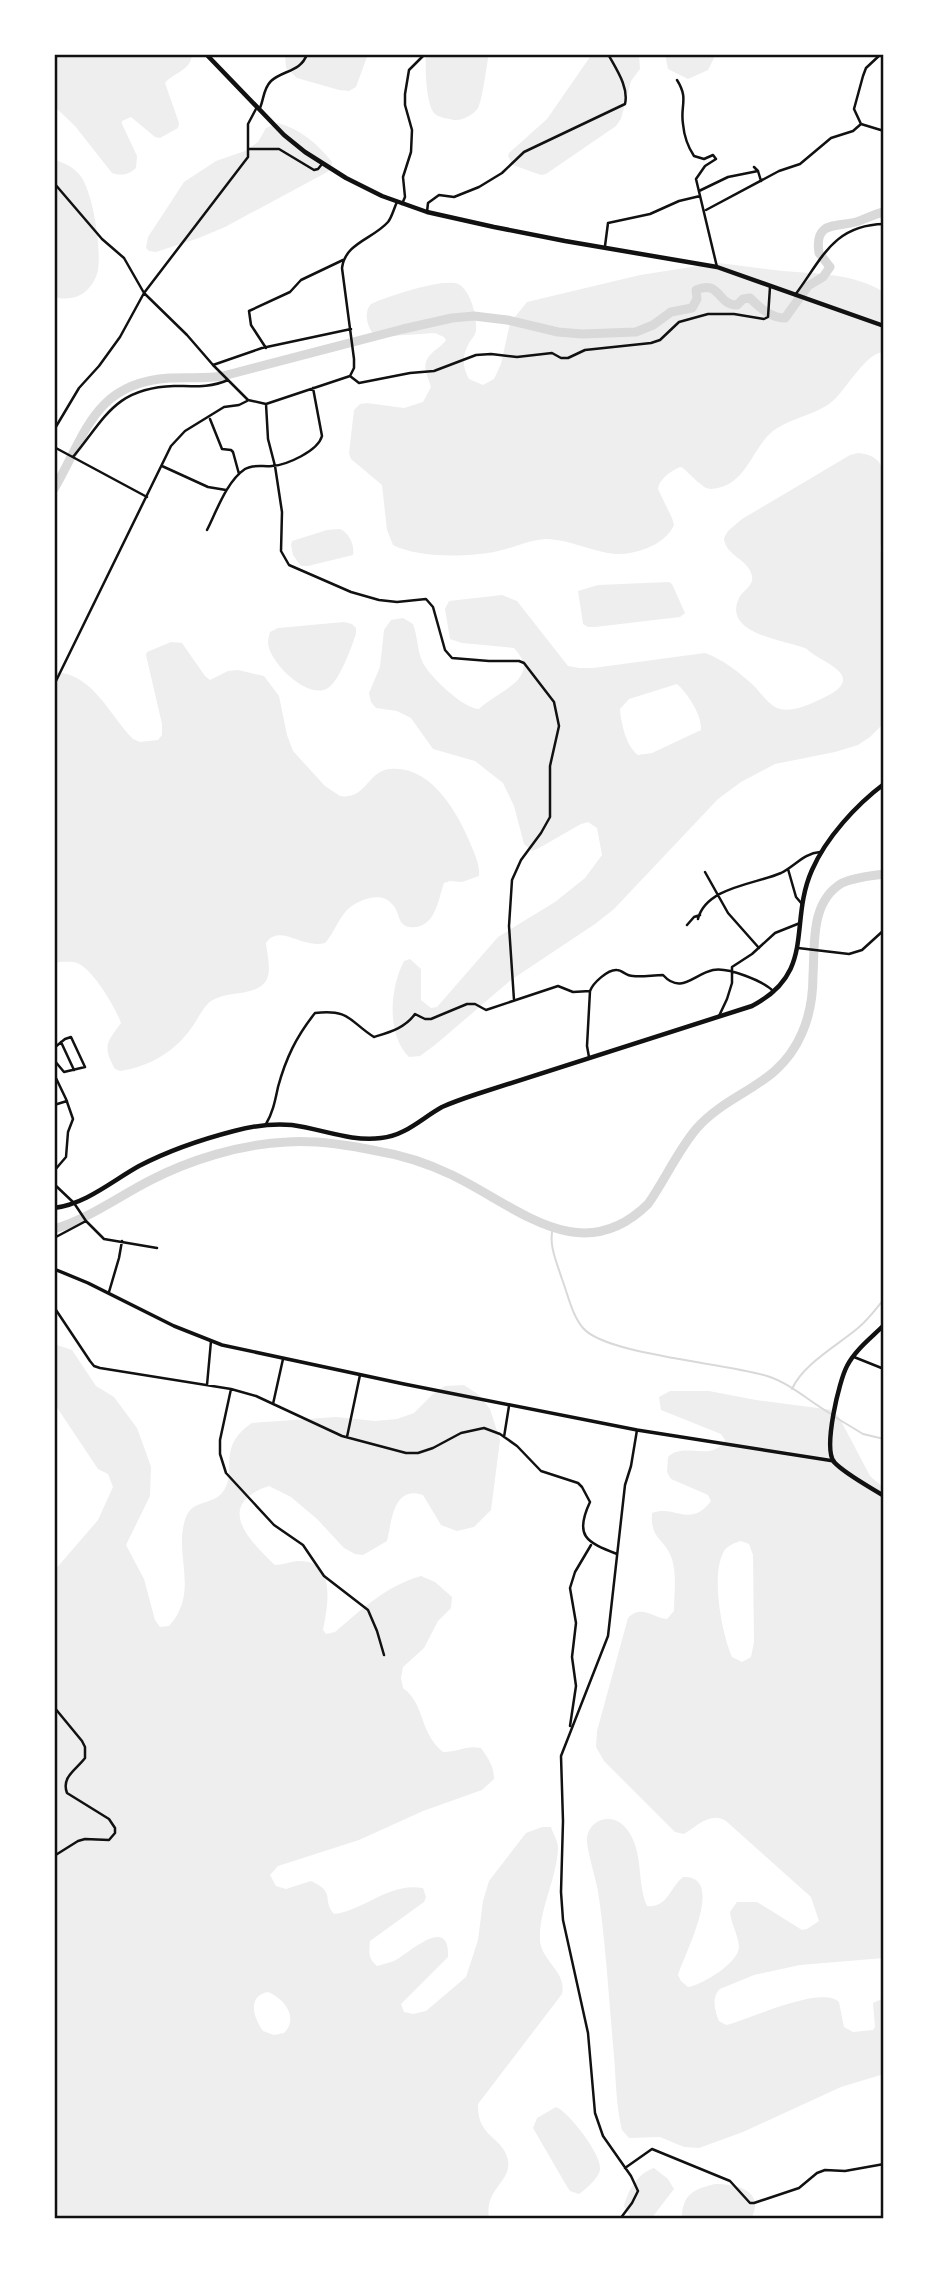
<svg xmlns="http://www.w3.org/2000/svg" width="938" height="2273" viewBox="0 0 938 2273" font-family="'Fira Sans',sans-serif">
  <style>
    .green { fill: #eee; fill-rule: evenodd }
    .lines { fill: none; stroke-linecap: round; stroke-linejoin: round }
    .stream { stroke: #d9d9d9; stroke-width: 2 }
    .river { stroke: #d9d9d9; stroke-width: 9 }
    .minor { stroke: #111; stroke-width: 2.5 }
    .tertiary { stroke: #111; stroke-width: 3.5 }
    .secondary { stroke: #111; stroke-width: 4.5 }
    .trunk { stroke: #111; stroke-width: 4.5 }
    .neatline { fill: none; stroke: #111; stroke-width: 2.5 }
  </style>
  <rect width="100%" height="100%" fill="#fff"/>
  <!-- green -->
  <path class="green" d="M54 54H192C191 71 174 72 165 83L179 123 178 128 160 138 155 137 131 117 122 121V124L137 156 136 168C128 175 122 176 112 173L75 126 54 106Z
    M285 54H368L356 87 349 91 339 90 297 78 286 68Z
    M426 54H489C486 67 483 98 478 108 473 115 462 121 454 120 449 119 437 117 434 113 426 103 425 68 426 54Z
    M592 54H639L640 69 631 81 621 119 616 126 546 174 541 175 513 165 508 156 509 153 547 119Z
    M665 54H716L708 70 688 79 668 69Z
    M278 123C300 129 318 144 332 162L331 170 225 227 199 238 156 252 149 251 146 248 148 237 184 182 216 161 245 151 258 142 266 128Z
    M54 160C63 162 71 166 78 173 93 187 103 255 97 274 93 286 83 297 70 298 64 299 60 299 54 296Z
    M717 263C739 265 761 269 783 271 818 274 852 273 884 292V352C867 352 848 386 835 399 818 415 792 417 773 431 752 448 748 481 718 488 713 489 708 490 703 486 696 481 690 474 683 468L680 467C671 471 659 479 658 489L672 518 674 525C667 541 647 550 630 553 605 559 573 539 546 539 528 540 511 549 494 552 466 557 418 558 393 545L387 530 382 485 351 459 349 453 354 410 360 404 367 403 404 408 423 402 431 387C427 374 420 364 432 353 437 348 442 346 446 340L444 337 435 333 376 337C367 329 363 312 371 304 387 296 438 280 455 283 470 286 477 316 476 329 476 335 472 338 469 343 462 356 462 366 469 379L483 385 494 379 501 364 510 323 527 302 640 275Z
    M858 453C889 456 884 478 884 502 884 511 885 521 884 530 882 542 877 549 884 561V723L870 737 858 745 835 752 775 764 741 782 718 799 614 909 595 924 511 980 435 1045 420 1056 409 1057C386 1034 390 988 404 961L410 959 421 969V1000L431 1008 437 1007 498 937 555 902 585 878 602 855 597 828 588 822 581 824 539 848 532 851 524 844 514 806 503 783 475 761 433 749 411 718 397 711 376 708 371 702 369 693 380 667 384 630 391 620 403 618 413 624C418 637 417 651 423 663 430 677 464 709 479 709 498 690 543 679 514 648L462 643 450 639 445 609 449 601 502 595 517 601 568 666 579 668H593L705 653C724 660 739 672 754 686 761 693 768 704 777 708 793 714 815 702 829 695 867 674 817 661 807 649 785 640 722 634 739 598 743 590 754 586 752 576 749 559 725 556 724 538L728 531 742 519 850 455ZM677 684C688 694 702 715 701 730L652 753 638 755C626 746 621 723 620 709L629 699Z
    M340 529C349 533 355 545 353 555L308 566H301L293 555 291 545 292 541 327 530Z
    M669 582 672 584 685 613 680 617 595 627H588L583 624 578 591 598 585Z
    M344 622 352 624 356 628V634C351 648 340 680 328 688 308 701 269 662 268 643 268 639 269 636 270 632L278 628Z
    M171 642 182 643 205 676 210 680 228 671 238 670 264 676 279 696 287 735 293 751 325 786 340 796C366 800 367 772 389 769 431 764 458 813 471 845 475 855 480 865 479 876L462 882 450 881 444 883C438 900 436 924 416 927 410 928 405 927 401 922 398 916 397 908 391 903 382 893 365 898 355 904 340 912 336 931 325 943 301 949 280 923 266 943 267 954 272 971 266 981 255 997 227 990 211 1001 203 1007 198 1019 192 1027 176 1051 149 1067 120 1071L115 1069C102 1046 107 1042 121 1023 116 1008 92 968 77 963 71 961 61 962 54 963V672C93 673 109 715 133 739L140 742 158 740 162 735V724L146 655 147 652Z
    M54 1344 72 1350 96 1386 114 1397 137 1428 145 1450 151 1467 150 1496 126 1545 144 1579 155 1620 160 1627 169 1626C201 1590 172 1554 186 1517 193 1500 210 1505 221 1494 240 1475 214 1448 252 1423L336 1417 375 1421 397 1419 414 1413 433 1394 445 1386 464 1385 479 1395 490 1409 500 1440 491 1510 474 1527 457 1531 441 1525 423 1495C393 1485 392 1521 387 1541L363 1555 355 1554 344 1548 317 1519 291 1497 269 1486C214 1504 248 1540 275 1565 282 1565 289 1562 297 1561 337 1559 328 1605 323 1630L326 1634 335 1632C362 1609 386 1586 421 1576L435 1582 452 1597 451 1608 438 1621 424 1648 403 1667 401 1678 403 1688C426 1705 418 1731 443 1752 459 1752 465 1745 481 1748 488 1758 494 1766 494 1779L482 1790 423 1811 359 1840 278 1866 270 1875 276 1886 286 1889 311 1881C337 1893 321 1899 334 1914 365 1910 389 1882 423 1888L426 1897 424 1902 370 1941C369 1952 368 1959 377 1966 383 1964 389 1963 394 1961 408 1954 450 1913 448 1957L401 2004 404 2012 413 2014 426 2011 466 1977 478 1940 483 1901 489 1881 526 1833 542 1827H551C553 1834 558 1841 558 1848 557 1879 539 1908 540 1940 541 1961 567 1971 562 1994L478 2104C477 2138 503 2136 508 2160 512 2182 484 2188 489 2219H54V1571L98 1520 113 1487 108 1474 98 1469 54 1403ZM268 1992C285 1999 299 2018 284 2033L274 2035 263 2031C253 2017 247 1996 268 1992Z
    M670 1391H709L756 1400 833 1410 839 1417 870 1476 884 1488V1958L800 1965 754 1975 720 1989C711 1997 715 2012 719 2021L726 2025C751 2019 820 1985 839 2002L844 2027 853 2032 873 2030 875 2027 873 2003 884 1998V2074L841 2087 743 2132 699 2148 684 2147 660 2137 629 2138 622 2130C616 2107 616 2080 614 2056 609 2001 606 1945 598 1891 596 1879 586 1847 587 1838 589 1820 610 1813 623 1825 645 1846 636 1881 647 1906 668 1908 670 1887 683 1877 727 1875 684 1955 678 1975L681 1981 688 1987C702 1985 740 1962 739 1946 738 1935 731 1923 730 1912L737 1902H757L802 1930 807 1929 819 1921 811 1897 726 1821C711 1811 697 1826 684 1834L675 1832 604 1761 596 1747 597 1731 628 1618C642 1604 652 1618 667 1619L674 1611C674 1593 677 1576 672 1559 665 1538 650 1540 652 1513 675 1504 690 1529 711 1501L708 1495 671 1479 667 1472 668 1457C684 1441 712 1463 725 1440L721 1434 661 1410 659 1397ZM741 1541 749 1544 753 1555 754 1642 751 1657 742 1662 732 1657C722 1634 711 1577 723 1553 726 1546 734 1543 741 1541Z
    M556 2107C568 2111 602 2155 600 2169 600 2177 585 2190 579 2194L570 2191 566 2185 533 2128 537 2118Z
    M654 2168 668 2179 674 2189 651 2219H632L624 2206C628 2190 638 2173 654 2168Z
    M715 2184C736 2184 766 2190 751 2219H682C682 2194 694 2189 715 2184Z"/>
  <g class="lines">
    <!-- stream -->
    <path class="stream" d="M553 1228C548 1244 557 1263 562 1279 568 1295 572 1315 583 1328 606 1355 727 1363 767 1376 790 1383 810 1402 831 1414
      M792 1389C803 1364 838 1345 858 1328 868 1320 876 1309 884 1299
      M835 1417 863 1434 884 1439"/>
    <!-- river -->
    <path class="river" d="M54 489C86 434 94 383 169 378 188 377 205 379 223 376L403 329 452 318 474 316 507 320 558 332 582 334 636 332 653 325 671 312 692 308 697 299 696 290C720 279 718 306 737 305L743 299 750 298C760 308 771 318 785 318L808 286 823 277 830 267 819 253C814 221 836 227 856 222 866 219 874 214 884 212
      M54 1229C88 1219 118 1197 149 1181 189 1160 241 1144 287 1142 316 1140 348 1145 377 1151 402 1155 429 1164 452 1175 518 1207 581 1270 648 1204 665 1180 678 1150 697 1128 731 1090 779 1087 802 1033 810 1015 813 995 813 975 815 944 810 902 842 883 855 877 870 876 884 874"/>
    <!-- minor -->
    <path class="minor" d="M677 80C689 99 680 105 683 124 684 135 688 147 694 156L704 159 713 155 716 159 705 166 696 179 717 267
      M260 108C264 99 263 89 271 81 283 70 301 72 307 54
      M861 124 854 109 863 76 866 68 881 54
      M861 124 884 131
      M249 149H279L314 170 318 169 322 164
      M754 167 758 171 761 181
      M54 183 102 239 124 258 144 293 187 335 213 365 248 400 266 404 350 376 354 368V359L342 268C345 243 373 239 388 222 392 217 394 208 397 202
      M699 191 728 177 758 171
      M402 204 405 197 403 177 411 152 412 130 405 105V94L409 70 425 54
      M706 210 779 171 800 164 831 138 853 131 861 124
      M427 212 428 203 439 195 454 197 479 187 502 173 524 152 625 104C629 87 616 69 608 54
      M605 246 608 223 650 214 679 201 700 196
      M795 295C822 259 833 225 884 224
      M266 348 251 325 249 311 290 292 301 280 343 260
      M213 365 262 348 351 329
      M350 376 359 383 410 373 434 371 476 355 491 354 517 357 552 353 561 358H568L585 350 651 343 660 340 679 322 708 314H734L764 319 768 317 770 287
      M266 404 268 439 275 466 282 512 281 551 289 565 351 592 379 600 397 602 426 599 433 607 445 650 452 658 489 661H519L524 663 554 702 559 726 550 766V817L541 833 521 860 512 880 509 926 514 1000
      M210 419 222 449 231 450 233 452 239 474
      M54 430 79 388 99 366 120 337 144 293 248 157V124L257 107
      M54 447 147 497
      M73 457C106 417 115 388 174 386 193 386 210 388 228 380
      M162 466 208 487 226 490
      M207 530C217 510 227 481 245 469 253 464 263 467 272 466 287 465 318 451 322 436L313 388
      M54 685 171 446 185 431 224 407 239 405 247 401
      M788 869 796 897 802 904
      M705 872 728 913 759 948
      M698 919C706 887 756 884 781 873 795 866 804 853 820 852
      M687 925 694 917 700 915
      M798 948 849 954 862 950 884 930
      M719 1016 727 999 732 983V967L752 954 775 933 800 923
      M61 1042 74 1070
      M54 1048 65 1039 71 1037 85 1067 64 1072 54 1060
      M589 1057 587 1046 590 991C593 983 608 969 617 970 622 970 626 976 633 976 643 977 653 975 663 975 681 995 694 974 713 970 728 967 764 981 774 992
      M54 1074 66 1099 73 1119 68 1132 66 1157 54 1171
      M54 1105 67 1101
      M266 1124C273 1112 275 1101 278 1087 286 1058 296 1037 315 1013 350 1009 349 1021 374 1037 390 1032 405 1028 415 1014L425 1019H431L467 1004H475L486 1010 558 986 573 992 590 991
      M54 1184 74 1203 86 1221 104 1239 157 1248
      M54 1238 86 1221
      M54 1280 55 1270
      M109 1292 119 1258 122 1241
      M54 1307 90 1361 94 1366 100 1368 231 1389 256 1396 342 1436 406 1453H418L433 1448 461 1433 484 1428 500 1434 517 1446 541 1471 578 1483 582 1487 590 1502C574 1536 586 1542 617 1554
      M854 1357 884 1369
      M207 1385 211 1341
      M231 1389 220 1440V1454L226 1473 274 1525 303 1545 324 1576 368 1610 377 1631 384 1655
      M273 1404 283 1359
      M347 1437 360 1375
      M504 1437 509 1406
      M54 1707 82 1741 85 1747V1758C76 1770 61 1777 67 1793L109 1819 115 1828V1833L109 1840 85 1839 78 1841 54 1856
      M570 1726 576 1686 572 1657 576 1623 570 1588 575 1572 591 1545
      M625 2168 652 2149 730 2181 750 2203H754L799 2188 817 2173 825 2170 845 2171 884 2164
      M620 2219 632 2203 638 2191 631 2176 603 2136 595 2113 588 2033 563 1920 561 1892 563 1821 561 1756 608 1636 625 1485 631 1466 637 1430"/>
    <!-- tertiary -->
    <path class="tertiary" d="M54 1269 88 1283 174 1326 222 1345 404 1384 637 1430 834 1461"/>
    <!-- secondary -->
    <path class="secondary" d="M54 1208C86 1204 112 1181 139 1166 168 1151 203 1139 234 1131 253 1126 273 1123 292 1125 322 1129 351 1142 381 1138 405 1136 422 1118 442 1107 453 1102 465 1098 477 1094L752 1006C817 972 788 924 812 870 826 838 856 805 884 784
      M884 1325C871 1338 855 1350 847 1366 839 1381 823 1448 834 1462 845 1474 870 1487 884 1496"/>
    <!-- trunk -->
    <path class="trunk" d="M206 54 284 135 305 152 346 178 382 196 427 212 494 227 565 241 717 267 884 326"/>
  </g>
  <!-- border -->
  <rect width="938" height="2273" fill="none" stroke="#ffffff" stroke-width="112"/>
  <rect x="56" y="56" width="826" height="2161" class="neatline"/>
</svg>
